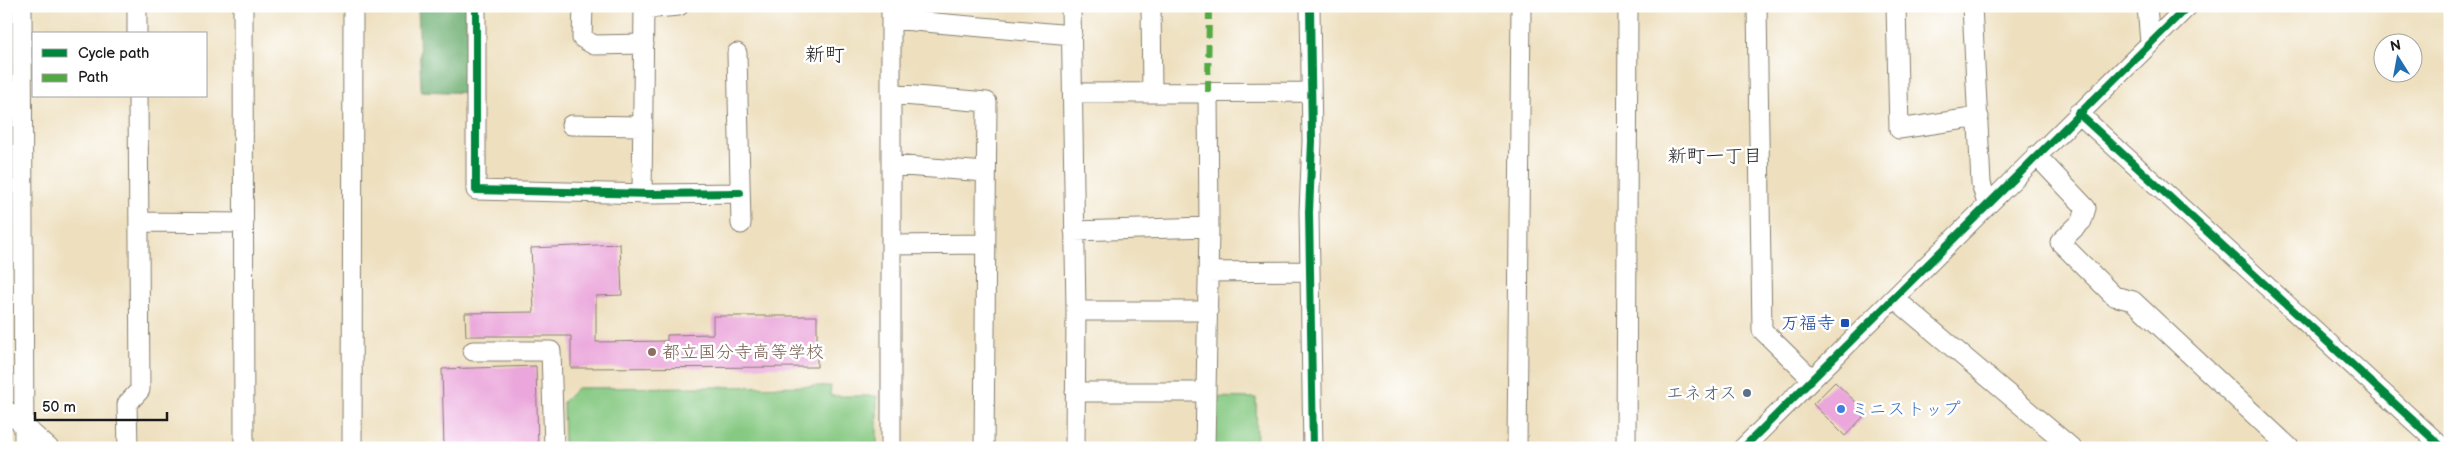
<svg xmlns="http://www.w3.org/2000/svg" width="2456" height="454" viewBox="0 0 2456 454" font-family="'Balsamiq Sans','Klee One',sans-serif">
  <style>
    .green { fill: #86c982; stroke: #51724f }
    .forest { fill: #6cad70; stroke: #446446 }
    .building { fill: #eba7db }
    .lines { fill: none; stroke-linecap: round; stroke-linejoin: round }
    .minor-casing { stroke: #857e6e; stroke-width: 21 }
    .minor { stroke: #fff; stroke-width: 19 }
    .quiet { stroke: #52a943; stroke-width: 6; stroke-dasharray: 12 6; stroke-linecap: butt }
    .cycleway-casing { stroke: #fff; stroke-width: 11 }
    .cycleway { stroke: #00873e; stroke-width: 8 }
    .transit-dot { fill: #1a4fb4; stroke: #fff; stroke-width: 2 }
    .education-dot { fill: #8d6e63; stroke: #fff; stroke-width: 2 }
    .service-dot { fill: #5c6f8a; stroke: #fff; stroke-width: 2 }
    .shop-dot { fill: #3f7fe0; stroke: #fff; stroke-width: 2 }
    .labels { text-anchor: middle; stroke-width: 5; stroke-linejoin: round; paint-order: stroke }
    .transit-label { font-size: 18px; fill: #164399; stroke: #fff; text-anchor: end }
    .education-label { font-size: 18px; fill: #785e54; stroke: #fff; text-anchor: start }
    .service-label { font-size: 18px; fill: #4e5e75; stroke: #fff; text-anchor: end }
    .shop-label { font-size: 18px; fill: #366cbe; stroke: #fff; text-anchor: start }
    .neighbourhood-label { font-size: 19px; fill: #1c1c1c; stroke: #fff }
    .quarter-label { font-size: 20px; fill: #1c1c1c; stroke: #fff }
  </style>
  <rect width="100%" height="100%" fill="#fff"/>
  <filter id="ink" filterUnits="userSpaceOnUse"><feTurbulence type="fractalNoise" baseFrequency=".02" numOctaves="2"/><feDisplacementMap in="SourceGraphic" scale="10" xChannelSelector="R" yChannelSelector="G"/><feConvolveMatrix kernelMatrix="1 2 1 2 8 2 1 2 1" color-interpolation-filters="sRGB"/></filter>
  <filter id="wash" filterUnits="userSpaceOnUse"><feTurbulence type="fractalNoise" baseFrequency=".0096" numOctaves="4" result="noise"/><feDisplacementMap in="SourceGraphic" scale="20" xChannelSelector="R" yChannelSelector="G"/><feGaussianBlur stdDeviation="1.12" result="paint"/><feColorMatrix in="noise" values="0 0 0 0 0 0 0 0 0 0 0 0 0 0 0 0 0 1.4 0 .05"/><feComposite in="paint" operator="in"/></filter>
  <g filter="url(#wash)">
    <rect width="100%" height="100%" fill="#eee0bf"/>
    <!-- green -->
    <path class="green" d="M831 386 830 396H877V448H564L563 402 577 388Z
      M1209 397 1256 398 1257 448H1209Z"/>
    <!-- forest -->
    <path class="forest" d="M418 6H467L470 93 421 91Z"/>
    <g id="blocks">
      <!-- building -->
      <path class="building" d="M620 244 622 295 596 296V342L667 341V335L713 334V316H817V367L571 368V336H466L465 313 534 312 531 248Z
        M536 366 538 448H444L442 369Z
        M1835 382 1867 413 1845 436 1813 404Z"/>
    </g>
  </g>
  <g filter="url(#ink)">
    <use href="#blocks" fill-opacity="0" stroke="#857e6e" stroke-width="1"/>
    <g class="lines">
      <!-- minor casing -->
      <g class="minor-casing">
        <path id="minor" d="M22 6 24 448
          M137 6V34
          M243 6 244 448
          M476 6V190L651 194 740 193
          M583 6 582 38 594 45 644 44
          M1071 6 1076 311 1075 448
          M1151 6 1152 93
          M1310 6 1312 141 1309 212 1313 448
          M1757 6 1762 330 1812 379
          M1896 6 1899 129 1979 117
          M1972 6 1981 183 1987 204
          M2147 6 2150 43
          M644 9 679 6
          M891 19 1072 35
          M737 53 741 224
          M1073 93 1311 92
          M891 94 987 102 984 448
          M2078 113 2443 448
          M571 125 643 126
          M2036 155 2086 208 2082 221 2060 242 2114 296 2133 301 2290 448
          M891 165 986 172
          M642 194 644 6
          M139 222 244 223
          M1074 231 1209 227
          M891 245 985 244
          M1208 272 1310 271
          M1894 298 2072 448
          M1076 311H1208
          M473 351H551L554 448
          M1075 392H1205
          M6 410 49 448
          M128 448 127 404 140 390 138 96
          M352 448 353 6
          M891 448V6
          M1205 448 1209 227 1208 92
          M1517 448 1521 6
          M1626 448 1628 6
          M1743 448 2188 6"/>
      </g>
      <!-- minor -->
      <use href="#minor" class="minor"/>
      <!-- quiet -->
      <path class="quiet" d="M1208 92 1209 6"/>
      <!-- cycleway casing -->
      <g class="cycleway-casing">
        <path id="cycleway" d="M476 6V190L651 194 740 193
          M1310 6 1312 141 1309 212 1313 448
          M2078 113 2443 448
          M1743 448 2188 6"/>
      </g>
      <!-- cycleway -->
      <use href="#cycleway" class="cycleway"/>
    </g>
  </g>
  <!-- markers -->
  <rect class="transit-dot" x="1840" y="318" width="10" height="10" rx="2.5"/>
  <circle class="education-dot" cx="652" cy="352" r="5"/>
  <circle class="service-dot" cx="1747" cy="393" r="5"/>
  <circle class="shop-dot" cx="1841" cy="409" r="5"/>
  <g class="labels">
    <!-- transit labels -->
    <g class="transit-label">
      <text x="1835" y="329">万福寺</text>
    </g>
    <!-- education labels -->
    <g class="education-label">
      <text x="662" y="358">都立国分寺高等学校</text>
    </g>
    <!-- service labels -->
    <g class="service-label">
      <text x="1737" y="399">エネオス</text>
    </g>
    <!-- shop labels -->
    <g class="shop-label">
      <text x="1851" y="415">ミニストップ</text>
    </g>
    <!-- neighbourhood labels -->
    <g class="neighbourhood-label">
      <text x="1715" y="162">新町一丁目</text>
    </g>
    <!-- quarter labels -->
    <g class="quarter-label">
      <text x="825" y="61">新町</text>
    </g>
  </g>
  <!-- margin -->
  <rect width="2456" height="454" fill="none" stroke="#fff" stroke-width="25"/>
  <!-- legend -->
  <rect x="32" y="32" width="175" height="65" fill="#ffffff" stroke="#a4a4a4"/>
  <rect x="42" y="49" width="25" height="8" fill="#00873e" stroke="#a4a4a4"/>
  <text x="78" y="58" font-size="15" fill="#1c1c1c">Cycle path</text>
  <rect x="42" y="74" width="25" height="8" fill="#52a943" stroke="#a4a4a4"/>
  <text x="78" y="82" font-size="15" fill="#1c1c1c">Path</text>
  <!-- north arrow -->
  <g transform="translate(2398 58) rotate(349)"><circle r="24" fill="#ffffff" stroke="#a4a4a4"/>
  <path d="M0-4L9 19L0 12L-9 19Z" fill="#1f6fb2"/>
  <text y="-8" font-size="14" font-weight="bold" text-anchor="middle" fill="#1c1c1c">N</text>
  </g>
  <!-- scale -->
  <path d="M35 412v8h132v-8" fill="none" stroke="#1c1c1c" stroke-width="2.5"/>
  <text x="42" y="412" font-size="15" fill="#1c1c1c" stroke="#ffffff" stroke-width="4" paint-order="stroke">50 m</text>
</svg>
